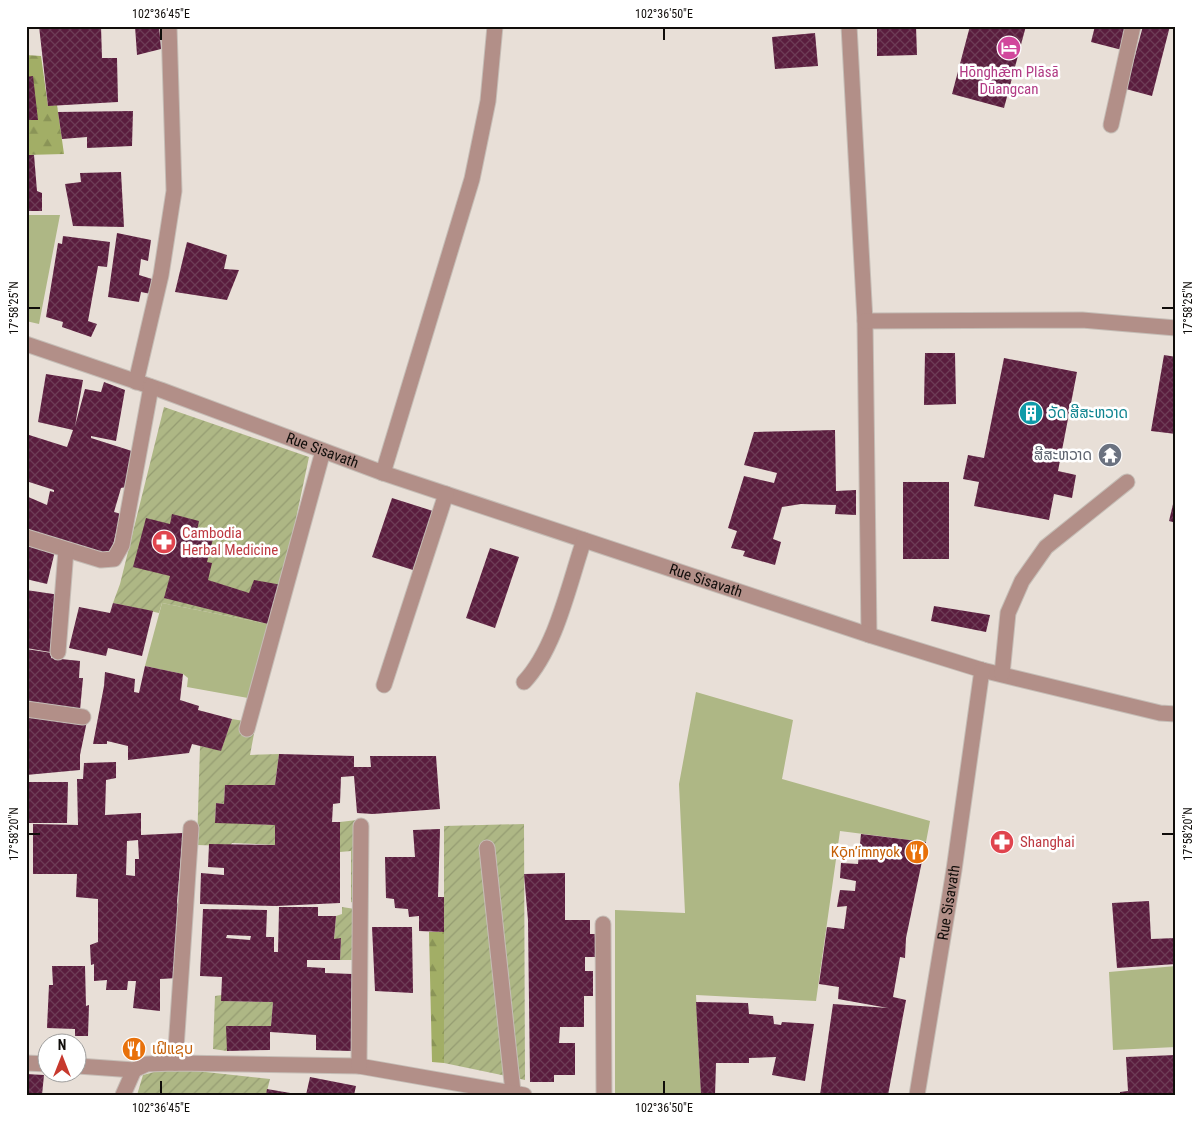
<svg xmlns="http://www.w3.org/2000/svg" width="1202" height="1121" viewBox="0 0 1202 1121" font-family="'Roboto Condensed','Noto Sans Lao',sans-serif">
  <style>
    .grass { fill: #aeb785 }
    .forest { fill: url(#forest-firs) }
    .garden { fill: url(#garden-furrows) }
    .building { fill: url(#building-cross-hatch); fill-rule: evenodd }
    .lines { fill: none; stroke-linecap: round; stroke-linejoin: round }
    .minor-casing { stroke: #c5bdb6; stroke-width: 17 }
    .minor { stroke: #b28f88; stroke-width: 15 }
    .ticks { fill: none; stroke: #100d0a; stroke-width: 2 }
    .labels { text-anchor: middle; stroke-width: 5; stroke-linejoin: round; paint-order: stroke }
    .hotel-label { font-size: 15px; fill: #b23c85; stroke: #fff }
    .culture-label { font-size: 15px; fill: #0d838f; stroke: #fff; text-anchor: start }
    .street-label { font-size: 15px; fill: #100d0a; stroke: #fff }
    .worship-label { font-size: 15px; fill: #5b616d; stroke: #fff; text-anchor: end }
    .health-label { font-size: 15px; fill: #be3a42; stroke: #fff; text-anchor: start }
    .food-label { font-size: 15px; fill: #c56008; stroke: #fff; text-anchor: end }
    .neatline { fill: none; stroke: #100d0a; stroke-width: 2 }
    .ticks-label { font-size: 12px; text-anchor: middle; fill: #100d0a }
  </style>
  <defs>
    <pattern id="forest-firs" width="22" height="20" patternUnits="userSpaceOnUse" patternTransform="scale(1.25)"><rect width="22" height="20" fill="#a2ae66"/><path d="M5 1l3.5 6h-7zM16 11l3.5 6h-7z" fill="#8a9457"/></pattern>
    <pattern id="garden-furrows" width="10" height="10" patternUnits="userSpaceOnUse" patternTransform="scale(1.25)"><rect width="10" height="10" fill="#aeb785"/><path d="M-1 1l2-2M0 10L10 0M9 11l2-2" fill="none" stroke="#959c72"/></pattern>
    <pattern id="building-cross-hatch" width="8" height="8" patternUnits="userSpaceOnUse" patternTransform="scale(1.25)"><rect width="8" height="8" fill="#5a1d3e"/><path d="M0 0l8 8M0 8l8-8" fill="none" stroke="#6d3c56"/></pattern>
  </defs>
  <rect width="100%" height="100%" fill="#e8dfd7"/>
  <!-- grass -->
  <path class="grass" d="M26 215H60L39 324 26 321Z
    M162 603 268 624 248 698 187 687 188 678 183 674 145 666Z
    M696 692 793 720 782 779 930 821 926 842 840 831 816 1001 696 995 701 1095H615V910L685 913 679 784Z
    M1176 966V1047L1113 1050 1109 972Z"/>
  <!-- forest -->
  <path class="forest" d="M26 55 41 56 48 106 57 105 64 154 26 155Z
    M429 932H444V1063L432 1062Z"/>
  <!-- garden -->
  <path class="garden" d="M164 407 309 457 282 585 268 624 162 603 159 613 113 603 120 584Z
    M232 719 256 723 250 755 279 754 275 785H225L224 804 216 803 215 822 275 825V845L232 843 230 846 197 845 200 746 221 750Z
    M357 820 356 904 351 902V851L340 852V822Z
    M524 824 525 1080 444 1063V826Z
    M342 907 355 909 354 960H340L341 939H334L336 916 342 914Z
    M222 995V1001L273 1002 271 1026H227V1051L213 1049 215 996Z
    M169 1068 270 1079 266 1095H137L143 1075Z"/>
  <!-- building -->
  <path class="building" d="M39 26H101L102 58H117L118 102 48 106Z
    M135 26H159L161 49 137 55Z
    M877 26H916L917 55 877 56Z
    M970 26H1026L1004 108 952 94Z
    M1095 26H1128L1122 50 1091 42Z
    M1143 26H1170L1152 96 1126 89Z
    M815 33 818 66 775 69 772 37Z
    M33 76 38 120H26V77Z
    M133 111 132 146 87 148V137L62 139 58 112Z
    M26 155H34L37 191 42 193V211H26Z
    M121 172 124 227 73 226 65 184 81 182 80 173Z
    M117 233 151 240 148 261 141 259 139 275 152 279 151 294 141 292 139 302 108 297Z
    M63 236 110 242 107 267 98 266 88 321 97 324 91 337 62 327 63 322 46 317 58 243 62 244Z
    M187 242 227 255 224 269 239 270 227 300 175 292Z
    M925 353H955L956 404 924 405Z
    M1164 355 1176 357V434L1151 431Z
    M1004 358 1077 372 1058 471 1076 475 1072 498 1054 494 1049 520 974 506 979 482 963 479 968 455 984 458Z
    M46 374 83 380 75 426 85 389 101 392 104 382 125 390 116 441 91 436V438L135 452 126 487 121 488 114 512 121 514 110 556 26 531V496L47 505 50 491 54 492V490L26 481V434L67 447 73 430 38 422Z
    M835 430 836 491 856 490V515L835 514 836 505 801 504 782 507 773 539 781 542 775 565 743 556 745 551 731 548 737 531 728 528 744 476 774 483 777 473 744 465 754 432Z
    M903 482H949V559H903Z
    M392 498 433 511 413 570 372 557Z
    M1174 500 1176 501V523L1169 521Z
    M172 514 199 521 197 531 214 535 207 562 212 563 208 580 249 593 254 580 282 585 268 624 164 598 170 576 133 567 146 518 170 524Z
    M26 544 55 551 47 584 26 579Z
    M490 548 519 557 495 628 466 618Z
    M26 590 60 595 50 652 26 648Z
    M113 603 153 611 142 656 108 648 106 656 69 648 79 607 110 613Z
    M934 606 990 615 986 632 931 621Z
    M26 649 52 653 51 658 80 661 79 678H83L80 710 26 704Z
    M145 666 183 674 180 700 199 706 198 710 232 719 221 751 192 744 189 753 128 760V746L107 741V744H93L104 686 105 672 135 679 134 692 139 693Z
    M26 712 87 721 80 755V770L26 775Z
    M279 754 354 756V767H371L370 756H436L440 809 373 814 357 813 354 776 341 777 340 803 333 804 332 822H340V903L276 906 200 904 201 873 224 875V868L208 867 209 844 275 845V825L215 823 216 803 224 804 225 785H275Z
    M116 762V778L106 780 105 815 141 813V835L183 833 177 902 181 913 178 978 160 979V1011L133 1008 136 981H128L127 990H106L107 980 94 981V964L91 965 90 945 98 942V899L76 897 77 874H33V824L78 825 77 779H83L84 763ZM138 840 139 859H135V876L126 875 127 841Z
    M26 782H68L67 823H26Z
    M440 829 438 897H444V932L419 931V916L409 917 408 909 395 908 394 899 386 898 385 857H415L413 830Z
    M861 834 926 842 906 938 905 958 900 957 893 997 906 1000 888 1095H820L833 1004 888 1008 838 999 839 987 819 984 827 927 844 929 847 906 837 907 840 890 855 891 856 881 840 878 841 863 858 864Z
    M565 873V920H590V934H598V957H585V971H593V996H584V1027H560L559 1043H575V1075H554V1082H530L528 920 524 874Z
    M1149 901 1151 939 1176 938V964L1117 968 1112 903Z
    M279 907H318V916H336L334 939 341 938 340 960H307V967L325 968V973L353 974 351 1051 316 1050V1035L270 1032V1050L227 1051 226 1026H271L273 1002 221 1001 222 977 200 976 203 909 267 910 266 937H274V952H278ZM227 935 251 936 250 940 226 938Z
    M372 927H412L413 993 375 991Z
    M52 966H85L86 1006 89 1005 88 1036H75V1029L47 1028 49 985H53Z
    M696 1002 748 1003 749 1014 773 1016 774 1024 781 1025 782 1022 814 1024 805 1081 772 1075 776 1057 749 1058V1063H716L715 1095H701Z
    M1176 1055V1095H1120V1092L1128 1091 1126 1057Z
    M26 1074 44 1075 42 1095H26Z
    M310 1077 356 1086 354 1095H306Z
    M267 1089 296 1094V1095H266Z"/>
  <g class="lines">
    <!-- minor casing -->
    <g class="minor-casing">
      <g id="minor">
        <path d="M849 26 865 321 869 635"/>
        <path d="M1111 125 1133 26"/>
        <path d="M865 321 1082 320 1176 328"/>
        <path id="s1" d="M26 344 161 390 383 473 869 635 982 670 1160 713 1176 714"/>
        <path d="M136 382 161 275 174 191 169 26"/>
        <path d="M383 473 472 179 488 101 495 26"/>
        <path d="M26 537 101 560 114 559 122 545 151 387"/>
        <path d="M58 652 66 550"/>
        <path d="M1002 674 1008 613 1022 581 1046 547 1127 482"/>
        <path d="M524 682C556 648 569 584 584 540"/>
        <path d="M384 685 446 494"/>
        <path d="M26 709 83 717"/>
        <path d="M247 729 323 451"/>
        <path d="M487 848 513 1092"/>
        <path d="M603 924 604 1095"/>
        <path d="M26 1063 48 1064"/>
        <path d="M175 1063 191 828"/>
        <path d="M78 1066 134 1070 147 1064 175 1063 359 1066 524 1095"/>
        <path d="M359 1066 361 826"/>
        <path d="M123 1095 134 1070"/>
        <path id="s2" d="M917 1095 954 870 982 670"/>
      </g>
    </g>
    <!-- minor -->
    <use href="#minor" class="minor"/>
  </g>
  <!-- ticks -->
  <path class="ticks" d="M161 28V40M664 28V40M28 308H40M1162 308H1174M28 834H40M1162 834H1174M161 1081V1094M664 1081V1094"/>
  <!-- icons -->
  <defs>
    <g id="hotel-disc" transform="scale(1.25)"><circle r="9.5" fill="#d1479c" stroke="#fff"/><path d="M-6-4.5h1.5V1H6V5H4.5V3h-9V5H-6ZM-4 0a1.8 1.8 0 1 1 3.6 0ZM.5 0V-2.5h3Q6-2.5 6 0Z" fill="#fff"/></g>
    <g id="building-disc" transform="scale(1.25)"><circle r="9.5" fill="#0f9aa8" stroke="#fff"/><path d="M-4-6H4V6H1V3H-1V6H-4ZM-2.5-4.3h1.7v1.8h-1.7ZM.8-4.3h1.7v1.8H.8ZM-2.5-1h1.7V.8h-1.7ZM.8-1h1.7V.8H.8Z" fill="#fff"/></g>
    <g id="temple-disc" transform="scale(1.25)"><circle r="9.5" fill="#6b7280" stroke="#fff"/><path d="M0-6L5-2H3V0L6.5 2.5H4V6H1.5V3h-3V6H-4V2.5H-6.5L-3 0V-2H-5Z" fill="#fff"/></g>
    <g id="pharmacy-disc" transform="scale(1.25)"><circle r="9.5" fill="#e0444e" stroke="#fff"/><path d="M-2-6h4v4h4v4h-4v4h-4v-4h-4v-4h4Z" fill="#fff"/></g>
    <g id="restaurant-disc" transform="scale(1.25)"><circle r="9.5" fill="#e8710a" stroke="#fff"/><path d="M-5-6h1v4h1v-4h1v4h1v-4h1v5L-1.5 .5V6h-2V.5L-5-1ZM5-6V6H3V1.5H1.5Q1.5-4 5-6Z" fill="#fff"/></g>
  </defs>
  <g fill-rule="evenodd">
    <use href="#hotel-disc" x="1009" y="48"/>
    <use href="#building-disc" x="1031" y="413"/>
    <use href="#temple-disc" x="1110" y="455"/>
    <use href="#pharmacy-disc" x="164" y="542"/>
    <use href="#pharmacy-disc" x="1002" y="842"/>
    <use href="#restaurant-disc" x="917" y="852"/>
    <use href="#restaurant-disc" x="134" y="1049"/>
  </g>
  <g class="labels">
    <!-- hotel labels -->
    <g class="hotel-label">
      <text x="1009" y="77">Hōnghǣm Plāsā<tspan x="1009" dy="17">Dūangcan</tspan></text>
    </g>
    <!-- culture labels -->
    <g class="culture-label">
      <text x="1048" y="418">ວັດ ສີສະຫວາດ</text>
    </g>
    <!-- street labels -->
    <g class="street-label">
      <text dy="5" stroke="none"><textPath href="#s1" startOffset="315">Rue Sisavath</textPath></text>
      <text dy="5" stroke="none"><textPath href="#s1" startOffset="720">Rue Sisavath</textPath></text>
      <text dy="5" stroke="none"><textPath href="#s2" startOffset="195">Rue Sisavath</textPath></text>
    </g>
    <!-- worship labels -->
    <g class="worship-label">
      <text x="1092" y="460">ສີສະຫວາດ</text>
    </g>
    <!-- health labels -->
    <g class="health-label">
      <text x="182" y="538">Cambodia<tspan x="182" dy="17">Herbal Medicine</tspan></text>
      <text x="1020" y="847">Shanghai</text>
    </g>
    <!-- food labels -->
    <g class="food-label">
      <text x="900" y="857">Kǭn’imnyok</text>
      <text x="152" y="1054" text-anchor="start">ເຝີແຊບ</text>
    </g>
  </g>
  <!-- border -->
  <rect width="1202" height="1121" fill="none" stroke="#ffffff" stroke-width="55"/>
  <!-- north arrow -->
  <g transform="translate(62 1058)"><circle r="24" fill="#ffffff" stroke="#9f9e9d"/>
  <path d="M0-4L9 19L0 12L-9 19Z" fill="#c7392e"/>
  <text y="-8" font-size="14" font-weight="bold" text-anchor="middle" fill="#100d0a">N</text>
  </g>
  <rect x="28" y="28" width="1146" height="1066" class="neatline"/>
  <g class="ticks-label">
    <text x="161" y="18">102°36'45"E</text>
    <text x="664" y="18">102°36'50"E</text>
    <text transform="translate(14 308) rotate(-90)" y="4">17°58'25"N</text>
    <text transform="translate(1188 308) rotate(-90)" y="4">17°58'25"N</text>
    <text transform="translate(14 834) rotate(-90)" y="4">17°58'20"N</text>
    <text transform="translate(1188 834) rotate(-90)" y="4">17°58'20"N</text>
    <text x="161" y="1112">102°36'45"E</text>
    <text x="664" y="1112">102°36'50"E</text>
  </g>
</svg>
